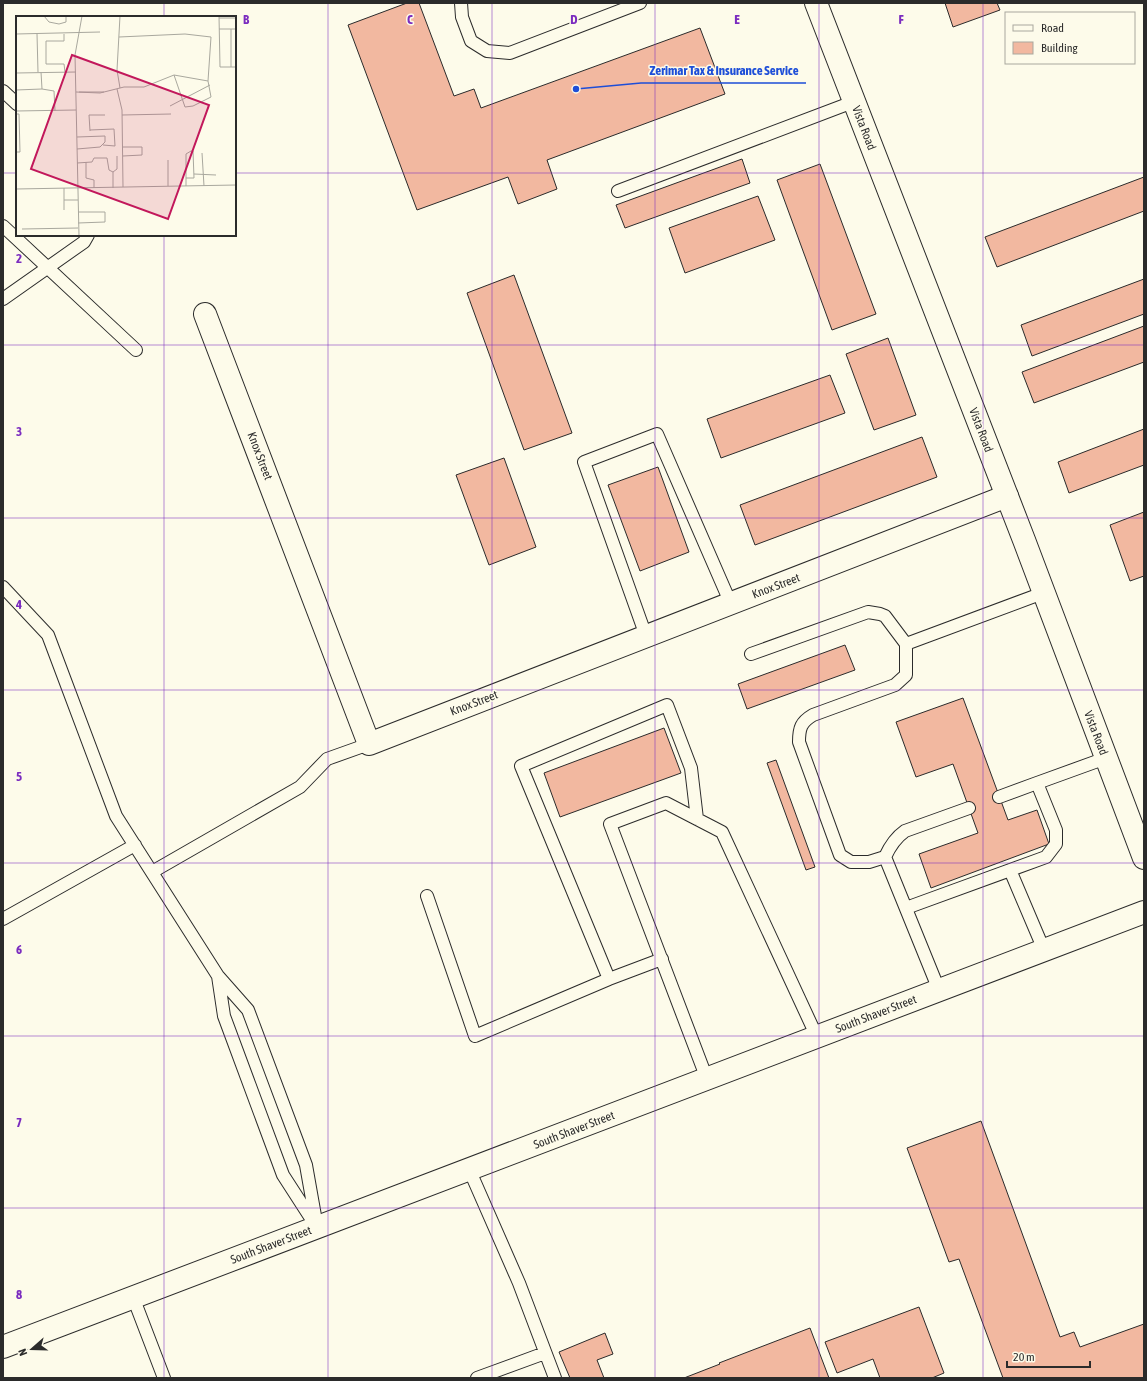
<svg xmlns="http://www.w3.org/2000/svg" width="1147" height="1381" viewBox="0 0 1147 1381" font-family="'Asap Condensed',sans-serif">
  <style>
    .building { fill: #f2b8a0; stroke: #2b2b2b }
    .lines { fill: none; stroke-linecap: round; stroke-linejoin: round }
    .service-casing { stroke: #2b2b2b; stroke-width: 14 }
    .minor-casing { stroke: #2b2b2b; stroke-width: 24 }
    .tertiary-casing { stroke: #2b2b2b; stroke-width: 24 }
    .primary-casing { stroke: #2b2b2b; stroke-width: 24 }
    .service { stroke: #fdfbea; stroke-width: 12 }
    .minor { stroke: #fdfbea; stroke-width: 22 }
    .tertiary { stroke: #fdfbea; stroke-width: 22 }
    .primary { stroke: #fdfbea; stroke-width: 22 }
    .grid { fill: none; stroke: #7b2cbf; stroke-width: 1; stroke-opacity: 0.55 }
    .labels { text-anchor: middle; stroke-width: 3; stroke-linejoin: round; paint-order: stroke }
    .street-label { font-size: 12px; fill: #2b2b2b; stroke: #fdfbea }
    .inset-road { fill: none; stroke: #a9a89e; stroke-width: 1 }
    .view { fill: #c2185b; fill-opacity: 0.15; stroke: #c2185b; stroke-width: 2 }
    .inset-edge { fill: none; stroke: #2b2b2b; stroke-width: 2 }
    .grid-label { font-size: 13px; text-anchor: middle; font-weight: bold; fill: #7b2cbf; stroke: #fdfbea; stroke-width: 3; stroke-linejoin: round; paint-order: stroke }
    .leader { fill: none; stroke: #1d4ed8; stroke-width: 1.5 }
    .callout-dot { fill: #1d4ed8; stroke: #fdfbea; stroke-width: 1.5 }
    .callout-label { font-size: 13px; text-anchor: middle; font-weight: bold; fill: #1d4ed8; stroke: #fdfbea; stroke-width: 3; stroke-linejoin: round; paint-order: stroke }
  </style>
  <rect width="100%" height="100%" fill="#fdfbea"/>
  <!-- building -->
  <path class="building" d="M407 3H419L454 96 474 89 481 108 700 28 725 94 547 160 557 189 518 204 508 177 417 210 348 25Z
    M945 3H997L1000 10 953 27Z
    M742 159 750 183 625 228 616 205Z
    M820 164 876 314 832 330 777 180Z
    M1144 177V211L997 267 985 237Z
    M758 196 775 240 685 273 669 228Z
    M514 275 572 433 524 450 467 293Z
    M1144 279V314L1032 356 1021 325Z
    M1144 326V362L1034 403 1022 372Z
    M888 338 916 415 874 430 846 354Z
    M830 375 845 413 721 458 707 419Z
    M1144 429V465L1069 493 1058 462Z
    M922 437 937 477 755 545 740 505Z
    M504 458 536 547 489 565 456 475Z
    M658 467 689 552 640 571 608 485Z
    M1144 512V576L1130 581 1110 525Z
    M845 645 855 670 747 709 738 684Z
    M963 698 1008 820 1037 810 1049 844 931 888 919 854 978 833 953 764 916 777 896 722Z
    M664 728 681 773 560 817 544 773Z
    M776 760 815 867 806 870 767 763Z
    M981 1121 1060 1337 1074 1332 1080 1347 1144 1324V1378H1003L959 1259 949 1262 907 1148Z
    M919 1307 944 1373 932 1378H880L873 1359 837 1373 825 1342Z
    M810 1328 829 1378H684L720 1364 719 1363Z
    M605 1333 613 1354 597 1360 604 1378H570L559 1352Z"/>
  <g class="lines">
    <!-- service casing -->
    <g class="service-casing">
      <path id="service" d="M461 3 462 17 471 41 487 51 510 53 640 3
        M3 91 17 104
        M618 191 853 102
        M3 226 136 350
        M3 299 84 242 88 235
        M3 587 48 635 116 816 218 976 248 1010 306 1165 317 1227
        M646 636 584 462 657 434 731 604
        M906 644V675L895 685 813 715C801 722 799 728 799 742L840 855 851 862H869L885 857 939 990
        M751 654 868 612 880 614 885 616 906 644 1043 593
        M999 797 1037 783
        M885 857C890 846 895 838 905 831L969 808
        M1010 870 1044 950
        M152 872 300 787 327 759 369 744
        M427 896 475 1036 609 979 662 959
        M906 908 1046 857 1056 844V830L1037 783 1106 758
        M3 919 135 845
        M218 976 224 1016 283 1175 314 1223
        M609 979 521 766 667 705 691 768 697 819
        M707 1079 610 824 666 803 722 832 817 1037
        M469 1169 519 1283 555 1378
        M133 1297 164 1378
        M477 1378 545 1353"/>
    </g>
    <!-- minor casing -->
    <g class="minor-casing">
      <path id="minor" d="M205 314 369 744 1007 496"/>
    </g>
    <!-- tertiary casing -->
    <g class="tertiary-casing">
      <path id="tertiary" d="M816 3 1024 540 1144 858"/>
    </g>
    <!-- primary casing -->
    <g class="primary-casing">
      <path id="primary" d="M3 1347 1144 912"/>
    </g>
    <!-- service -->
    <use href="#service" class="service"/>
    <!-- minor -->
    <use href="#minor" class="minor"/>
    <!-- tertiary -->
    <use href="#tertiary" class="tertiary"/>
    <!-- primary -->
    <use href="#primary" class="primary"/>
  </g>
  <!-- grid -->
  <path class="grid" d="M164 3V17M328 3V1378M492 3V1378M655 3V1378M819 3V1378M983 3V1378M3 173H17M235 173H1144M164 235V1378M3 345H1144M3 518H1144M3 690H1144M3 863H1144M3 1036H1144M3 1208H1144"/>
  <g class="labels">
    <!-- street labels -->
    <g class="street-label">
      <text transform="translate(864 128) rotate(69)" y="4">Vista Road</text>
      <text transform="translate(981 430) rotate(69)" y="4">Vista Road</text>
      <text transform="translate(260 456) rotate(69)" y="4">Knox Street</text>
      <text transform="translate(776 586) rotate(-21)" y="4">Knox Street</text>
      <text transform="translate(474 703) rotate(-21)" y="4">Knox Street</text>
      <text transform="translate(1096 733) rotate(69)" y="4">Vista Road</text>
      <text transform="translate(876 1014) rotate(-21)" y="4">South Shaver Street</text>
      <text transform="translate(574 1130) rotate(-21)" y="4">South Shaver Street</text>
      <text transform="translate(271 1245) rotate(-21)" y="4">South Shaver Street</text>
    </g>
  </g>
  <!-- overview -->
  <g transform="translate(16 16)">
    <rect width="220" height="220" fill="#fdfbea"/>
    <path class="inset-road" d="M28 0 33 6 43 8 50 6V0M104 0 101 54 104 72M203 0 204 51H220M203 2H220M203 13H220M215 13V51M0 18 84 16M21 18 22 56M48 18V25H30V48H48L49 56M0 57 60 56M158 59 169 91 177 90 195 81 192 65M26 73 38 75 39 95M101 73 106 94 107 171M0 74 26 73 25 56M60 76 84 77 108 71H128L158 59 192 65 195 21 169 18 103 21M63 76H88M154 90 194 69M0 95 60 94M0 98H3L4 136H0M106 99 155 98M74 114 98 113 99 130 87 129M74 115 73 99H89M61 121 89 120V126L84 131 61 133M107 131H126V139L107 140M186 137 188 170M152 144V170M70 146V162L78 164V172M61 147 76 146 78 142H91L93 154 97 156M178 158 200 159M170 162H178L177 135H175L170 138V170M48 172V194M97 172V156L101 153V140M0 173 220 169M48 184H62M62 196H89V206L62 207M6 213 62 212M63 220 59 39 66 0"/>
    <path class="view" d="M56 39 193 89 152 203 15 153Z"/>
    <rect width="220" height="220" class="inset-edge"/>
  </g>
  <g class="grid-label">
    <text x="246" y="24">B</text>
    <text x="410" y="24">C</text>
    <text x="574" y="24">D</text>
    <text x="737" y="24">E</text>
    <text x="901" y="24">F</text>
    <text x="19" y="263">2</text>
    <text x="19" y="436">3</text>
    <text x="19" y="609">4</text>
    <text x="19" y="781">5</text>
    <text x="19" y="954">6</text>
    <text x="19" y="1127">7</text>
    <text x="19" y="1299">8</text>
  </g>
  <!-- callouts -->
  <path class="leader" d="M576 89L641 83H806"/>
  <circle class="callout-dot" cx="576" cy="89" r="4"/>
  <g class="callout-label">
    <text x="724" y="75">Zerimar Tax &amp; Insurance Service</text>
  </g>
  <!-- border -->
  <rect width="1147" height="1381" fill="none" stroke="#2b2b2b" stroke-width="8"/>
  <!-- legend -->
  <rect x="1005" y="12" width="130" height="52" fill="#fdfbea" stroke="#a9a89e"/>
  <rect x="1013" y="25" width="20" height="6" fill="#fdfbea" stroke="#a9a89e"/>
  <text x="1041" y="32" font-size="12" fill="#2b2b2b">Road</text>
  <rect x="1013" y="42" width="20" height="12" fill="#f2b8a0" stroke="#a9a89e"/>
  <text x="1041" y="52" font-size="12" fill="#2b2b2b">Building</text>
  <!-- north arrow -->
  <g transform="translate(32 1349) rotate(250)" stroke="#fdfbea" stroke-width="3" paint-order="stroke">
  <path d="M0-3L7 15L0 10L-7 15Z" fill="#2b2b2b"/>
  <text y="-6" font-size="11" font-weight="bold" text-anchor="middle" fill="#2b2b2b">N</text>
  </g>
  <!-- scale -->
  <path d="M1007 1361v6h83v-6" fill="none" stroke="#2b2b2b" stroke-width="2"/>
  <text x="1013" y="1361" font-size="12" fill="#2b2b2b" stroke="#fdfbea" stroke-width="3" paint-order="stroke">20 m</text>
</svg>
